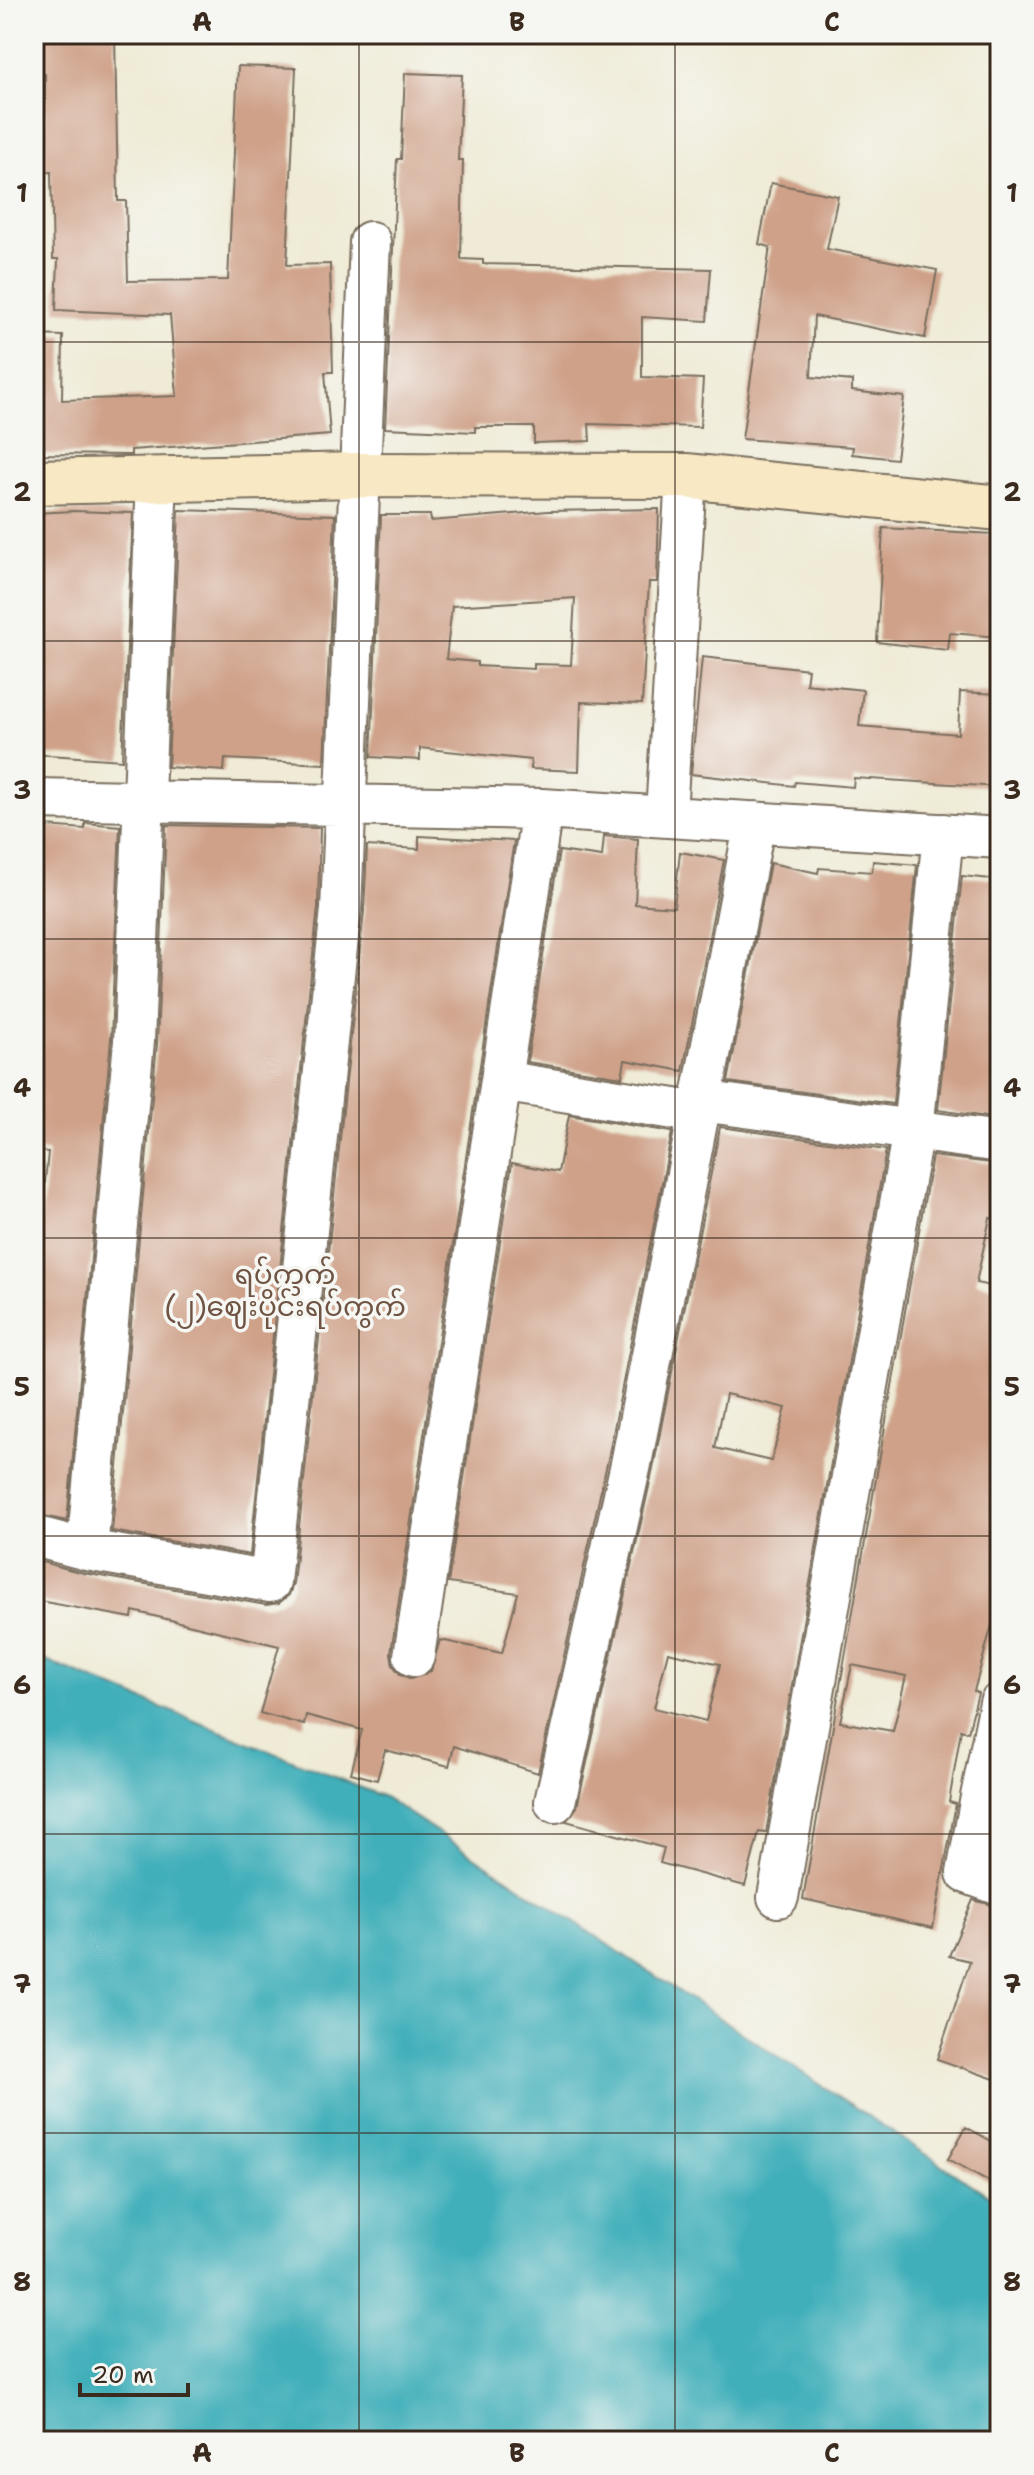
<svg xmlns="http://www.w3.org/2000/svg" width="1034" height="2475" viewBox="0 0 1034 2475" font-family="'Shantell Sans','Noto Sans Myanmar',sans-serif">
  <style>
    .water { fill: #3fafba; stroke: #3d6c6c; stroke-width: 2 }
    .building { fill: #cfa189; fill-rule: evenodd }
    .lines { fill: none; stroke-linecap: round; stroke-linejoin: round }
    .minor-casing { stroke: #7a6e5e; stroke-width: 44 }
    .secondary-casing { stroke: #7a6e5e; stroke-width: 48 }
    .minor { stroke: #fff; stroke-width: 40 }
    .secondary { stroke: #f8e8c3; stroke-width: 44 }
    .grid { fill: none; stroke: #3b2a1e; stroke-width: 2; stroke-opacity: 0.55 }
    .labels { text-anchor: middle; stroke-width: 7; stroke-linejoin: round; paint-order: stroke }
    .quarter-label { font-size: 28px; fill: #6f5443; stroke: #f6f6f2 }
    .neatline { fill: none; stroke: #3b2a1e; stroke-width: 3 }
    .grid-label { font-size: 26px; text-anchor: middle; font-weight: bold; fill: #3b2a1e }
  </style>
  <rect width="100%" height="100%" fill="#f6f6f2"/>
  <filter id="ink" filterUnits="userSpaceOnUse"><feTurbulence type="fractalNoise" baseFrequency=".0125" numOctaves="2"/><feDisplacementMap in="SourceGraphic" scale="16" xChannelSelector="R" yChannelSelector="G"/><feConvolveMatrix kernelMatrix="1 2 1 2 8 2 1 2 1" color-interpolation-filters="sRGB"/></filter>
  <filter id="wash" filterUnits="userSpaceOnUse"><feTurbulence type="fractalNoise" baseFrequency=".006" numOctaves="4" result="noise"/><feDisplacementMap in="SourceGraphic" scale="32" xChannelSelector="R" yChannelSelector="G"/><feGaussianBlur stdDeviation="1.8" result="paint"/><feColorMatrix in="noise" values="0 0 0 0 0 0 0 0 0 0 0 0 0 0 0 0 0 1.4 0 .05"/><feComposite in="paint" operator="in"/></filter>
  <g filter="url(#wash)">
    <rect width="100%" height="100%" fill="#efebd6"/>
    <!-- water -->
    <path class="water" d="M34 1656 384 1797 1000 2203V2441H34Z"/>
    <g id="blocks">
      <!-- building -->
      <path class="building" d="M39 34H115L118 201H126L128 281 228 280 238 66 296 68 287 265 330 264 333 372H325L330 435 131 450V455L34 454V335L63 336 62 400 177 396 170 315 56 310 58 259H53L51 172H45V74H41Z
        M405 73 462 75 458 160H463L461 259 483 260V264L711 269 707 321 642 317V377L703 379 700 427 589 424 590 441 534 443V427H475V432L385 428 397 159H401Z
        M771 183 838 196 827 249 937 270 925 338 814 316 811 377 852 381V391L904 397 896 459 852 454 853 447 742 439 770 247 759 244Z
        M659 509 657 582H649L642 704 581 702 579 771 531 769V760L420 748V760L371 757 381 515H430L431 521 548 511ZM575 598 571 665 534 664V669L477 666V662L446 659 452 606Z
        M179 510 335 515 324 764 225 759 224 771 168 767Z
        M74 511 133 513 122 760 34 754V513Z
        M883 528 994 534V538H1000V637L950 633 948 650 877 642Z
        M702 657 808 669 806 684 863 690 859 726 958 734 960 692 1000 694V787L854 778 853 787 795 782 794 786 691 774Z
        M85 823 120 826 111 1039 67 1521 34 1514V1292L48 1152 34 1151V825L85 829Z
        M166 825 320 828 318 907 250 1555 112 1531 157 1043Z
        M419 836 514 841 391 1653 393 1665 400 1674 411 1679 431 1671 440 1640 502 1653 518 1593 448 1583 512 1163 558 1172 569 1115 672 1132 608 1459 538 1773 454 1746 449 1766 385 1750 377 1780 351 1773 362 1730 306 1715 304 1725 260 1713 279 1646 133 1611 132 1618 34 1600V1560L83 1573 266 1605 279 1603 289 1595 293 1584 364 911 367 846 419 849Z
        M604 836 638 839 635 904 674 907 680 852 724 860 683 1071 625 1060 622 1077 527 1062 559 851 602 857Z
        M873 861 917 865 893 1104 728 1082 770 863 818 873 819 868 872 872Z
        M962 876 1000 880V1119L938 1110Z
        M720 1127 886 1150 766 1833 759 1832 745 1886 660 1863 664 1848 566 1821 577 1807 653 1469ZM726 1394 786 1408 771 1461 715 1448ZM668 1652 720 1664 706 1721 654 1708Z
        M932 1156 1000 1164V1220L990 1218 976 1283 1000 1288V1615L995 1614 974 1691 978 1693 968 1732 961 1730 949 1802 956 1804 933 1928 803 1899ZM852 1665 906 1676 893 1731 840 1722Z
        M973 1900 1000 1907V2081L937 2059 970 1961 949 1956Z
        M966 2127 1000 2146V2168L992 2183 948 2159Z"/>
    </g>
  </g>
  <g filter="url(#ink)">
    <use href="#blocks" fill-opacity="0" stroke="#7a6e5e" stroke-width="2"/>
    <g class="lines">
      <!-- minor casing -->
      <g class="minor-casing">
        <path id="minor" d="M34 799 542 809 1000 838
          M666 815 686 476
          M501 1081 699 1113
          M701 1101 1000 1142
          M34 1536 87 1550 270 1582 341 909 370 242
          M87 1550 134 1041 157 478
          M414 1656 542 809
          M1000 1703 981 1797 1000 1801
          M981 1797 967 1873 1000 1885
          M555 1802 631 1464 755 822
          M778 1897 913 1130 943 834"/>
      </g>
      <!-- secondary casing -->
      <g class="secondary-casing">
        <path id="secondary" d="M34 482 358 475 686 476 1000 508"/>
      </g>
      <!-- minor -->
      <use href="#minor" class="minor"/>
      <!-- secondary -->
      <use href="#secondary" class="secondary"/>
    </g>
  </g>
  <!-- grid -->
  <path class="grid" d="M359 34V2441M675 34V2441M34 342H1000M34 641H1000M34 939H1000M34 1238H1000M34 1536H1000M34 1834H1000M34 2133H1000"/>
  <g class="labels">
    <!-- quarter labels -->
    <g class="quarter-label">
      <text x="285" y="1284">ရပ်ကွက်<tspan x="285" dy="32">(၂)ဈေးပိုင်းရပ်ကွက်</tspan></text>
    </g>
  </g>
  <!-- margin -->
  <rect width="1034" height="2475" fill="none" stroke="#f6f6f2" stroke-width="88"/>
  <!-- scale -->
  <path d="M80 2383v12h108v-12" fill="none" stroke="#3b2a1e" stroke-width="4"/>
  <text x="92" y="2383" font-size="24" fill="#3b2a1e" stroke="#f6f6f2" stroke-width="6" paint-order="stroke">20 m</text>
  <rect x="44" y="44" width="946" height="2387" class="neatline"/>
  <g class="grid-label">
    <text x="202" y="31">A</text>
    <text x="517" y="31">B</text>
    <text x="832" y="31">C</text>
    <text x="22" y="202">1</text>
    <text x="1012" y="202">1</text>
    <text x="22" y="501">2</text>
    <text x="1012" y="501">2</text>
    <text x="22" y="799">3</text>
    <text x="1012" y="799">3</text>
    <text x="22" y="1097">4</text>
    <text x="1012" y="1097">4</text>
    <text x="22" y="1396">5</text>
    <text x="1012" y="1396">5</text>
    <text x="22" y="1694">6</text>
    <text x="1012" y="1694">6</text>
    <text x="22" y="1993">7</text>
    <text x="1012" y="1993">7</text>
    <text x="22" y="2291">8</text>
    <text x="1012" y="2291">8</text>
    <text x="202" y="2462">A</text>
    <text x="517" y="2462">B</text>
    <text x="832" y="2462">C</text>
  </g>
</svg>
